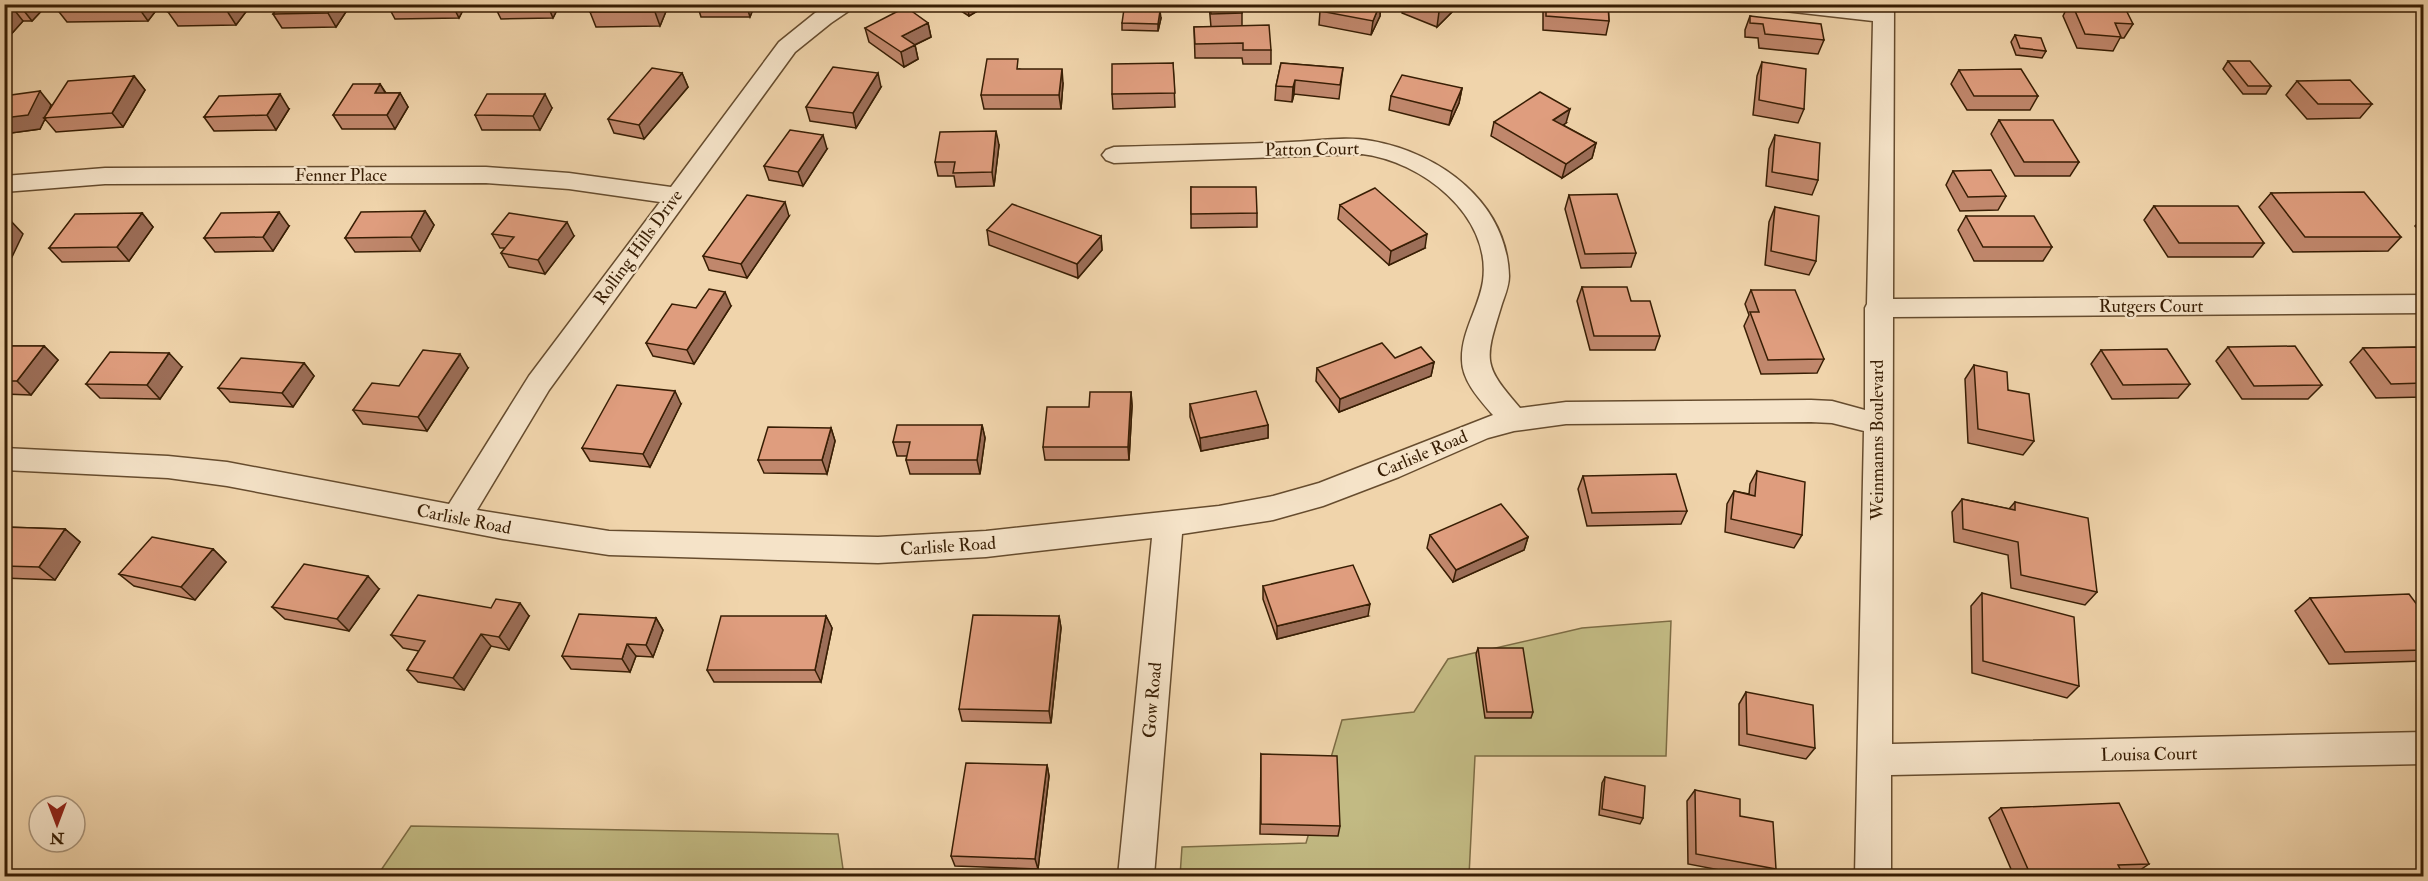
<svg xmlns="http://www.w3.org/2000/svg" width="2428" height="881" viewBox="0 0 2428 881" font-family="'IM FELL Double Pica',serif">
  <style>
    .green { fill: #c2ba83; stroke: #7d6c44; stroke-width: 1.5 }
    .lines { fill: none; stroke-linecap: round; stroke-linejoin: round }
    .minor-casing { stroke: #664c2e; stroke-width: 3 }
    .minor { fill: #f5e3c8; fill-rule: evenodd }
    .wall { fill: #c0876c; stroke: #381e04; stroke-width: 1.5 }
    .shaded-wall { fill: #9c6e58; stroke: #381e04; stroke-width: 1.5 }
    .building { fill: #df9d7e; stroke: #381e04; stroke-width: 1.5 }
    .labels { text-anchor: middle; stroke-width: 4.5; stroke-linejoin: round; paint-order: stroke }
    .street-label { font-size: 18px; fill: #381e04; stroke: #f5e3c8 }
  </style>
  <rect width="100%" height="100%" fill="#f0d4ab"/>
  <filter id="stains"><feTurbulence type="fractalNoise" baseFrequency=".00333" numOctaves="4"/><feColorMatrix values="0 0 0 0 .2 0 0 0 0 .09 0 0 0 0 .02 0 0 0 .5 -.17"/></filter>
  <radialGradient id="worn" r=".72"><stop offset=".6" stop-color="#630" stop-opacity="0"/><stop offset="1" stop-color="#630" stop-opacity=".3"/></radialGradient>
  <!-- green -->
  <path class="green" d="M1671 621 1666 756H1475L1469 876H1180L1182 847 1306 843 1342 720 1414 712 1448 659 1582 628Z
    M411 826 838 834 844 876H377Z"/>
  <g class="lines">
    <!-- minor casing -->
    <g class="minor-casing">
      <path id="minor" d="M832 4H859L831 23 795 52 549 390 477 510 609 531 878 537 986 531 1219 506 1273 496 1319 483 1493 415C1480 400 1462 381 1462 360 1461 332 1479 308 1483 281 1492 215 1421 161 1362 154L1114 163 1106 160 1102 155 1106 150 1114 147C1173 145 1232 145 1291 142 1318 141 1346 136 1372 141 1440 153 1507 202 1509 276 1509 287 1504 297 1501 307 1484 362 1483 365 1520 408L1566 402 1811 400 1832 401 1865 410V308L1867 304 1873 21 1775 10 1765 4H1837L1873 8V4H1894L1893 299 2424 295V313L1893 317 1892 744 2424 732V764L1891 775V876H1855L1864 431 1832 423 1811 422 1566 424 1514 431 1488 438 1399 477 1323 506 1273 520 1182 534 1154 876H1118L1152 538 986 557 878 563 609 555 503 539 227 486 168 478 4 470V448L168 456 227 462 449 504 529 376 660 202 569 189 486 183 105 184 4 192V176L105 168 486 167 569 173 671 187 779 42 815 13Z"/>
    </g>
    <!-- minor -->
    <use href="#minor" class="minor"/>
  </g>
  <!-- wall -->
  <path class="wall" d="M4 4H44L46 6 32 21H23L6 40H4Z
    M60 4H161L148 21 67 22 56 8Z
    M351 4 336 27 282 28 273 14Z
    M387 4H466L459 18 395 19Z
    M560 4 553 18 501 19 494 5Z
    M669 4 660 26 596 27 590 12Z
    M697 4H755L750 17H701Z
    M950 4H989L969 16Z
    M1209 4H1242V26L1271 50V64H1243L1242 58H1195L1194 27H1211Z
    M1324 4H1381L1380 16 1371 35 1319 25 1320 11Z
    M1403 4H1460L1437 27 1402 13Z
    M1545 4H1608L1609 21 1606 35 1543 30V11Z
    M2069 4H2106L2133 24 2124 38H2120L2113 51 2077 48 2063 16Z
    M251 5 236 25 178 26 168 12Z
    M1750 16 1824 40 1818 54 1759 48 1758 38 1745 37V30Z
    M1161 18 1158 31 1122 30V23Z
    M928 23 931 37 915 45 918 59 904 67 869 42 865 28Z
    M2015 35 2046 51 2042 58 2016 55 2011 42Z
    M2228 61 2271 86 2266 94H2243L2223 69Z
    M1762 62 1804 109 1798 123 1753 115 1757 76Z
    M1173 63 1175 107 1113 109 1112 94Z
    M1281 63 1343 68 1339 99 1294 94 1292 102 1275 100 1276 86Z
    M1019 69 1063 83 1061 109H984L981 95Z
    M1959 70 2038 96 2030 110H1967L1951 84Z
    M682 73 688 87 644 139 614 133 608 119Z
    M134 76 145 90 123 127 56 132 45 119 40 129 4 134V96L51 105 49 109Z
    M2297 81 2372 104 2360 118 2307 119 2286 95Z
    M380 84 386 93H400L408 107 395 129H342L333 115Z
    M881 87 856 128 810 121 806 107Z
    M1462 88 1459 103 1449 125 1389 110 1391 96Z
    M552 108 540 130H482L475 115Z
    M289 109 276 130 214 131 204 117Z
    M1999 120 2079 162 2070 176H2015L1991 134Z
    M1494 122 1566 123 1563 125 1596 143 1592 158 1562 178 1491 136Z
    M1775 135 1818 180 1812 195 1766 186 1769 149Z
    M999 145 994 186 956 187 954 176H938L935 162Z
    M827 149 803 186 769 180 764 166Z
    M1953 171 2006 196 1998 210 1960 211 1946 185Z
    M1191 187 1257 213V227L1191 228Z
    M2271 193 2401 237 2388 251 2293 252 2259 207Z
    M1569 195 1636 253 1631 267 1581 268 1565 209Z
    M1340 205 1425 248 1389 265 1338 219Z
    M2154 206 2264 243 2253 257H2168L2144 220Z
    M1775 207 1816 261 1809 275 1765 265 1769 222Z
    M425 211 434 225 420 251 355 252 345 238Z
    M142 213 153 227 129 261 62 262 49 248Z
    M789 216 747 278 709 270 703 256Z
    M1966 216 2052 247 2043 261H1974L1958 230Z
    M2424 217V236L2415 226Z
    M289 226 273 251 215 252 204 238Z
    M987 230 1101 236 1102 250 1078 278 989 245Z
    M492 234 574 236 545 274 509 267 501 253 505 248H500Z
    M1582 287 1631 301 1660 336 1655 350H1590L1577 301Z
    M1751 290 1824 359 1817 373 1761 374 1744 326 1749 315 1745 304Z
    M731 306 694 364 653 356 646 343 696 308Z
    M4 346H44L58 360 31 395 4 394Z
    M2228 347 2322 385 2308 399H2242L2216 361Z
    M2424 347V397L2376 398 2350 362 2363 348Z
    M2101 350 2190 384 2178 398 2112 399 2091 364Z
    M1395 358 1434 362 1431 376 1339 412 1316 381 1317 368Z
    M304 363 314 376 293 407 230 402 218 388Z
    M1974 365 2008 390 2034 441 2023 455 1968 443 1965 379Z
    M182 367 160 399 100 398 86 384Z
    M468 368 427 431 363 424 353 410 399 386Z
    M1131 392 1132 406 1129 460H1045L1043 447 1089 407Z
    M681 404 650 467 590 461 582 448Z
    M1190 404 1268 425V438L1201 451 1190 417Z
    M982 425 985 438 980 474H910L906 460 907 456H897L893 442Z
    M831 428 835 441 827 474 764 473 758 460Z
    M1757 471 1802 535 1794 548 1725 532 1727 504 1734 491 1749 494 1750 484Z
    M1583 476 1687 511 1681 524 1587 526 1578 489Z
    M1962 499 2009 509 2015 502 2097 592 2085 605 2011 588 2008 555 1954 542 1952 512Z
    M4 527 65 529 80 542 55 580 4 578Z
    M1430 535 1528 537 1524 550 1453 582 1427 548Z
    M213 549 226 562 195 600 134 586 119 574Z
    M1263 586 1368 616 1277 639 1263 599Z
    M379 589 349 631 285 619 272 607Z
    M1982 593 2079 686 2067 698 1972 673 1971 606Z
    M2310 598 2424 614V661L2329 664 2295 611Z
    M529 616 509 650 491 646 464 690 418 682 407 670 419 651 403 648 391 635Z
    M826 616 832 628 821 682H714L707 670Z
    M1059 616 1061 628 1051 723 962 721 959 709Z
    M656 618 663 630 653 657 636 656 630 672 571 669 562 656Z
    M1478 648 1533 712 1531 718H1485L1476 654Z
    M1746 692 1815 748 1806 759 1739 745V704Z
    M1261 754 1340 826 1338 836 1260 834Z
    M1047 765 1049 776 1038 869 955 866 951 856Z
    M1605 777 1643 818 1640 824 1599 815 1602 783Z
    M1695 790 1740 816 1776 869 1769 876H1751L1688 864 1687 801Z
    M2001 808 2149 864 2134 874 2123 875 2124 876H2014L1989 818Z"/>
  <!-- shaded-wall -->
  <path class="shaded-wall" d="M24 4H44L46 6 32 21 21 7Z
    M140 4H161L148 21 138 7Z
    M231 4 251 5 236 25 227 11Z
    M333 4H351L336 27 328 13Z
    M452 4H466L459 18Z
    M547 4H560L553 18Z
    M658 4H669L660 26 655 12Z
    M746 4H755L750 17Z
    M967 4H989L969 16Z
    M1380 4V16L1371 35 1373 21Z
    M1448 4H1460L1437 27 1439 12Z
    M12 7 23 21 6 40 4 38V16Z
    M1160 11 1161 18 1158 31V24Z
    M928 23 931 37 904 50 902 36Z
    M915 45 918 59 904 67 901 52Z
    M1062 69 1063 83 1061 109 1059 95Z
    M682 73 688 87 644 139 639 125Z
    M878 73 881 87 856 128 853 113Z
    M134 76 145 90 123 127 112 113Z
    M1295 80 1294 94 1292 102 1293 87Z
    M380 84 388 98 375 93Z
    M1462 88 1459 103 1449 125 1452 111Z
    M40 91 51 105 46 118H44L45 119 40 129 4 134V118Z
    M400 93 408 107 395 129 387 115Z
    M280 94 289 109 276 130 267 115Z
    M545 94 552 108 540 130 533 116Z
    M1570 109 1566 123 1550 134 1553 120Z
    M996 131 999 145 994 186 992 172Z
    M823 135 827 149 803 186 798 172Z
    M1596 143 1592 158 1562 178 1566 164Z
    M785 202 789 216 747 278 741 264Z
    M425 211 434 225 420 251 411 237Z
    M279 212 289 226 273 251 263 237Z
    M142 213 153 227 129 261 117 247Z
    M10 220 23 234 11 259 4 260V232Z
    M567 222 574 236 545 274 538 260Z
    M1427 234 1425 248 1389 265 1391 251Z
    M1101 236 1102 250 1078 278 1077 264Z
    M725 292 731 306 694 364 687 350Z
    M44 346 58 360 31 395 17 381Z
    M169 353 182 367 160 399 147 385Z
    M460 354 468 368 427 431 418 417Z
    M1434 362 1431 376 1339 412 1340 399Z
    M304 363 314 376 293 407 282 393Z
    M675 391 681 404 650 467 643 454Z
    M1131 392 1132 406 1129 460 1128 447Z
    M982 425 985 438 980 474 977 460Z
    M1268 425V438L1201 451 1200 438Z
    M831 428 835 441 827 474 822 460Z
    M65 529 80 542 55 580 39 567Z
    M1528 537 1524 550 1453 582 1456 570Z
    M213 549 226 562 195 600 181 587Z
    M368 576 379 589 349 631 337 619Z
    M520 603 529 616 509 650 499 637Z
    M1370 604 1368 616 1277 639V626Z
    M826 616 832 628 821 682 815 670Z
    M1059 616 1061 628 1051 723 1049 711Z
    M656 618 663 630 653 657 646 645Z
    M481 634 491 646 464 690 453 678Z
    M627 644 636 656 630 672 622 659Z
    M1047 765 1049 776 1038 869 1035 859Z"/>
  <!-- building -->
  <path class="building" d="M4 4H24L21 7H12L4 16Z
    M60 4H140L138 7 56 8Z
    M174 4H231L227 11 168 12Z
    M280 4H333L328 13 273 14Z
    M594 4H658L655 12H590Z
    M1210 4H1242V13L1211 14Z
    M1324 4H1380L1373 21 1320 11Z
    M1418 4H1448L1439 12Z
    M1546 4H1608L1609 21 1546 16Z
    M2072 4H2106L2124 6 2133 24 2115 23 2121 37 2085 34Z
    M906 7 928 23 902 36 915 45 901 52 865 28Z
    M1124 9 1160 11 1158 24 1122 23Z
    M1750 16 1821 24 1824 40 1765 34 1763 24 1750 23Z
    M1269 25 1271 50H1243V43L1195 44 1194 27Z
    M2015 35 2041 38 2046 51 2020 48Z
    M987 59H1018L1017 69H1062L1059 95H981Z
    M2228 61H2250L2271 86H2248Z
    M1762 62 1806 69 1804 109 1759 100Z
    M1173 63 1175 93 1112 94V64Z
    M1281 63 1343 68 1340 85 1295 80 1293 87 1276 86Z
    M833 67 878 73 853 113 806 107Z
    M652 68 682 73 639 125 608 119Z
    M2021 69 2038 96H1974L1959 70Z
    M1402 75 1462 88 1452 111 1391 96Z
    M134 76 112 113 44 118 68 81Z
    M2350 80 2372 104H2318L2297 81Z
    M353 84H380L375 93H400L387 115H333Z
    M40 91 28 115 4 118V96Z
    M1540 92 1570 109 1553 120 1596 143 1566 164 1494 122Z
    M280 94 267 115 204 117 219 96Z
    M487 94H545L533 116 475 115Z
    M1999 120H2053L2079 162H2024Z
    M790 130 823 135 798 172 764 166Z
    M996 131 992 172 953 173 955 162H935L940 132Z
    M1775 135 1820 143 1818 180 1772 172Z
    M1991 170 2006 196 1968 197 1953 171Z
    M1191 187H1256L1257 213 1191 214Z
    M1375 188 1427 234 1391 251 1340 205Z
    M2364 192 2401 237H2305L2271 193Z
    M1617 194 1636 253 1585 254 1569 195Z
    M747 195 785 202 741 264 703 256Z
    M1012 204 1101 236 1077 264 987 230Z
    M2154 206H2238L2264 243H2179Z
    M1775 207 1819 216 1816 261 1771 251Z
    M425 211 411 237 345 238 361 212Z
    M279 212 263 237 204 238 221 213Z
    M142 213 117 247 49 248 75 214Z
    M509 213 567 222 538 260 501 253 514 237 492 234Z
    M1966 216H2034L2052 247H1983Z
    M10 220 4 232V221Z
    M1582 287H1627L1631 301H1650L1660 336H1594Z
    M709 289 725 292 687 350 646 343 672 304 696 308Z
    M1751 290H1795L1824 359 1768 360 1750 312H1759Z
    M1382 343 1395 358 1421 347 1434 362 1340 399 1317 368Z
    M4 346H44L17 381H4Z
    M2295 346 2322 385 2254 386 2228 347Z
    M2424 347V383L2391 384 2363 348Z
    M2167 349 2190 384 2123 385 2101 350Z
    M423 350 460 354 418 417 353 410 372 383 399 386Z
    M110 352 169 353 147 385 86 384Z
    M241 358 304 363 282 393 218 388Z
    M1974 365 2007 372 2008 390 2029 394 2034 441 1978 429Z
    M617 385 675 391 643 454 582 448Z
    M1256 391 1268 425 1200 438 1190 404Z
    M1090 392H1131L1128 447H1043L1047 407H1089Z
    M897 425H982L977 460H906L910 442H893Z
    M768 427 831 428 822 460H758Z
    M1757 471 1805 482 1802 535 1731 519 1734 491 1755 496Z
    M1676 474 1687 511 1592 513 1583 476Z
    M1962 499 2015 510V502L2088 518 2097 592 2021 575 2018 542 1963 529Z
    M1501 504 1528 537 1456 570 1430 535Z
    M4 527 65 529 39 567 4 566Z
    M152 537 213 549 181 587 119 574Z
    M304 564 368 576 337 619 272 607Z
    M1353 565 1370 604 1277 626 1263 586Z
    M1982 593 2074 617 2079 686 1983 661Z
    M2409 594 2424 614V650L2345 652 2310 598Z
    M418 595 491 608 496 599 520 603 499 637 481 634 453 678 407 670 425 641 391 635Z
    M579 614 656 618 646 645 627 644 622 659 562 656Z
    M973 615 1059 616 1049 711 959 709Z
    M721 616H826L815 670H707Z
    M1478 648H1523L1533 712H1487Z
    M1746 692 1813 705 1815 748 1747 734Z
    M1261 754 1337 756 1340 826 1261 824Z
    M966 763 1047 765 1035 859 951 856Z
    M1605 777 1645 786 1643 818 1602 809Z
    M1695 790 1740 799V816L1773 822 1776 869 1696 854Z
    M2119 803 2149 864 2118 865 2124 876H2031L2001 808Z
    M47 874 54 876H44Z"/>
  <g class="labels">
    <!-- street labels -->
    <g class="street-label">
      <text transform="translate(1312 149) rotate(-1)" y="6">Patton Court</text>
      <text x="341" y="181">Fenner Place</text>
      <text transform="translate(638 247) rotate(-54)" y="6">Rolling Hills Drive</text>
      <text x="2151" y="312">Rutgers Court</text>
      <text transform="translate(1877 440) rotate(-90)" y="6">Weinmanns Boulevard</text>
      <text transform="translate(1422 454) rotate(-23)" y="6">Carlisle Road</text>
      <text transform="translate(464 519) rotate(11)" y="6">Carlisle Road</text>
      <text transform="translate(948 546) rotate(-4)" y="6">Carlisle Road</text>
      <text transform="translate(1152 700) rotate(-85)" y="6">Gow Road</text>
      <text transform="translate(2149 754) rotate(-1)" y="6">Louisa Court</text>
    </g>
  </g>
  <!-- margin -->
  <rect width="2428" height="881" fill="none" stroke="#f0d4ab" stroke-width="24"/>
  <rect x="6" y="6" width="2416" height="869" fill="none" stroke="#381e04" stroke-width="3"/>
  <rect x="12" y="12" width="2404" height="857" fill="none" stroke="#381e04" stroke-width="1.5"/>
  <!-- north arrow -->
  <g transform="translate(57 824) rotate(180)"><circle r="28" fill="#f5e3c8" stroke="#a9947a" stroke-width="1.5"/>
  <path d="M0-4.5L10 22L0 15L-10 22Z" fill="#8f2418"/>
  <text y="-9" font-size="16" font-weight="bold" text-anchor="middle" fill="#381e04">N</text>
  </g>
  <rect width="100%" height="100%" filter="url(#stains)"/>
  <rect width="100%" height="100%" fill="url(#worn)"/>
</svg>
